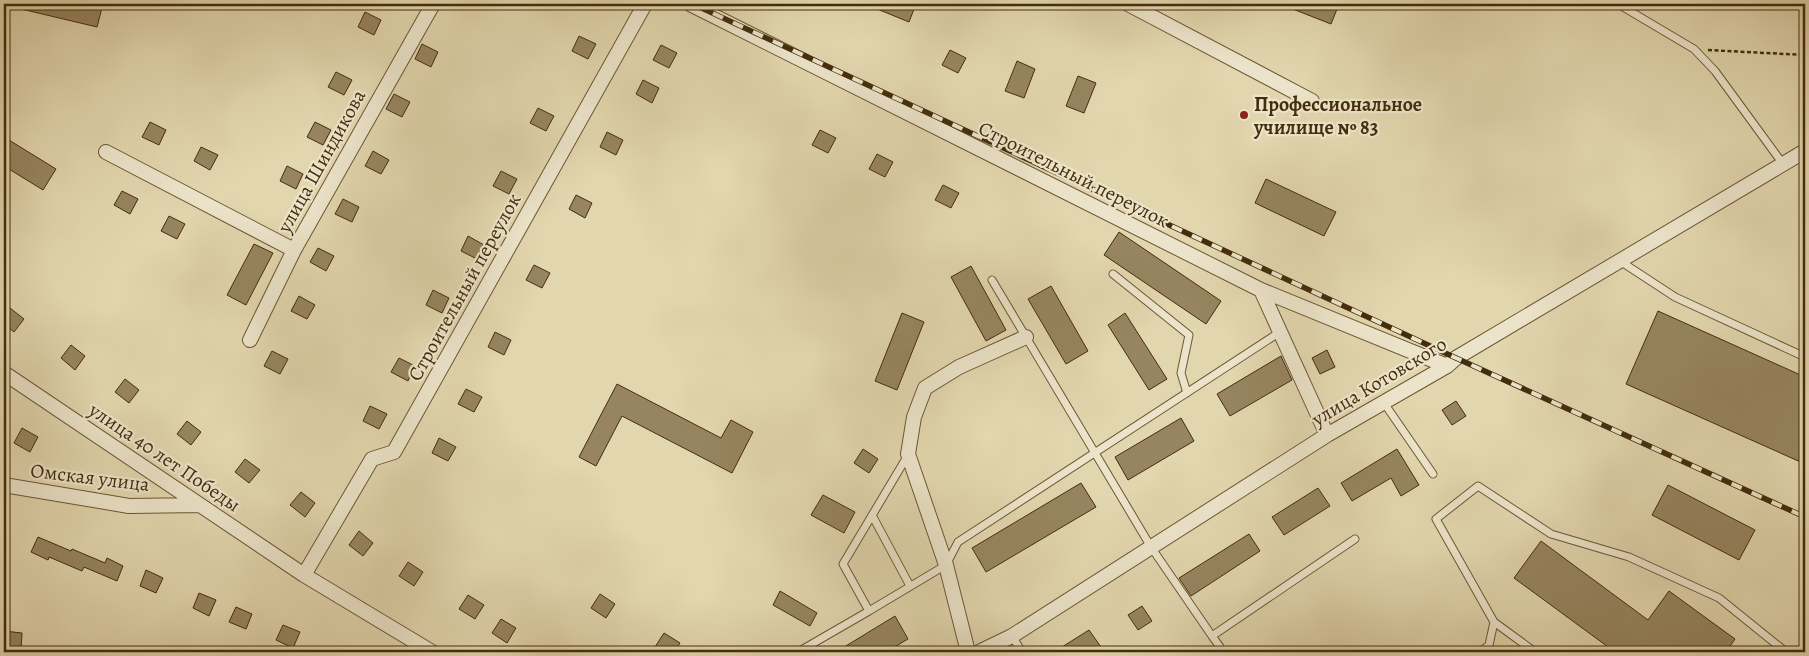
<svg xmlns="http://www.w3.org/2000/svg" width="1809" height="656" viewBox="0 0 1809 656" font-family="Alegreya,serif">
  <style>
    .building { fill: #968560; stroke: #442d0c }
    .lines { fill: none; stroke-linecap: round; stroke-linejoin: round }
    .lane-casing { stroke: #6c5734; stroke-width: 9 }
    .street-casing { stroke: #6c5734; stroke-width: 16 }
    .path { stroke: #442d0c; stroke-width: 2.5; stroke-dasharray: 4 2.5; stroke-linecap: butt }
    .lane { stroke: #ece4ca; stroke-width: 7 }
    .street { stroke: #ece4ca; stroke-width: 14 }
    .rail-casing { stroke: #442d0c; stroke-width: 5.5 }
    .rail { stroke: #ece4ca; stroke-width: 4; stroke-dasharray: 11; stroke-linecap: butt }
    .poi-dot { fill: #8f2418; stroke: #ece4ca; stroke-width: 2 }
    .labels { text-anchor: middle; stroke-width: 4.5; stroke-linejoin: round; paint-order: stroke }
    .poi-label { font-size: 20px; font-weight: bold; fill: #442d0c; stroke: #ece4ca; text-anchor: start }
    .street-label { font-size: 20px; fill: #442d0c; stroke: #ece4ca }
  </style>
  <rect width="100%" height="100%" fill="#e2d6ae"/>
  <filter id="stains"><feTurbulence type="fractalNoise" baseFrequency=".004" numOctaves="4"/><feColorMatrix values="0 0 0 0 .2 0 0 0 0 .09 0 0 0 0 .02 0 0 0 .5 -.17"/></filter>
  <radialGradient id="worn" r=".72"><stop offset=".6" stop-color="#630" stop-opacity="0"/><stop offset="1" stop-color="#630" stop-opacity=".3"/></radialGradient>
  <!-- building -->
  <path class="building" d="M18 4H103L97 27 17 8Z
    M865 4H916L909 22Z
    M1280 4H1339L1331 24Z
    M365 12 381 20 374 35 358 27Z
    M579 36 596 44 588 59 572 51Z
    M422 44 438 52 431 67 415 59Z
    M661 45 677 53 669 68 653 60Z
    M950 50 966 58 958 73 942 65Z
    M1017 61 1035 69 1024 98 1005 91Z
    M336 72 352 80 344 95 328 87Z
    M1078 76 1096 83 1084 113 1066 106Z
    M643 80 659 88 652 103 636 94Z
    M394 94 410 102 402 117 386 109Z
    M538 108 554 116 546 131 530 123Z
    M150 122 166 130 159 145 142 137Z
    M315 122 331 130 323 145 307 137Z
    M820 130 836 138 828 153 812 145Z
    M607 132 623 140 616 155 600 147Z
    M4 137 56 169 43 190 4 166Z
    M201 147 218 155 210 170 194 161Z
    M373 151 389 160 381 174 365 166Z
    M877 154 893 162 885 177 869 169Z
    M287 166 303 174 296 189 280 181Z
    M501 171 517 179 509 194 493 186Z
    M1266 179 1336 212 1324 236 1255 203Z
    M943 185 959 193 951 208 935 200Z
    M122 191 138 199 130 214 114 205Z
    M576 195 592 203 585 218 569 209Z
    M343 199 359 207 352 222 335 214Z
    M169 216 185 224 177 239 161 231Z
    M1119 232 1221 301 1206 324 1104 255Z
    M468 236 484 245 477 259 461 251Z
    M254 244 273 253 246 305 227 295Z
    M318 248 334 256 326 271 310 262Z
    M534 265 550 273 542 288 526 280Z
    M971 266 1006 330 986 341 951 277Z
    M1051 286 1088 351 1066 364 1028 299Z
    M433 290 449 298 442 313 426 305Z
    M299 296 315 305 307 319 291 311Z
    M10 308 24 319 14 332 4 324V316Z
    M1658 311 1805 377V464L1626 384Z
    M902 313 924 322 897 390 875 381Z
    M1125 313 1167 379 1149 390 1108 325Z
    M495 332 511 340 504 355 488 347Z
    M71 345 85 356 75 370 61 358Z
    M1327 350 1335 367 1320 374 1312 358Z
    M272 351 288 359 280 374 264 366Z
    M1281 356 1292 380 1230 416 1217 394Z
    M399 358 415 366 408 381 391 372Z
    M125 379 139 390 129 403 115 392Z
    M617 384 721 438 731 420 753 432 732 473 622 416 596 466 579 457Z
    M466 389 482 397 474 412 458 404Z
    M1456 401 1466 416 1452 425 1442 410Z
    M370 406 387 414 379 429 363 421Z
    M1181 418 1194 441 1128 480 1115 457Z
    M187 421 201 432 191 445 177 434Z
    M22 428 38 437 30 452 14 443Z
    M439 438 456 447 448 461 432 453Z
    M863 449 878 459 869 473 854 463Z
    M1397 449 1419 485 1401 496 1391 478 1352 501 1341 483Z
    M245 459 260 470 249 483 235 472Z
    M1081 483 1096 507 986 572 972 548Z
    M1668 485 1755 530 1739 560 1652 515Z
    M1318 488 1330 506 1284 535 1272 517Z
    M301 492 315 503 305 517 290 505Z
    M823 495 855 512 844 533 811 515Z
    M359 531 373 543 363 556 349 545Z
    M1249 534 1260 551 1191 596 1179 578Z
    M38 537 71 551 72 549 105 563 107 558 123 566 117 581 84 567 82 571 49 557 48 560 31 552Z
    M1541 541 1648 620 1669 591 1735 639 1726 652H1615L1514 578Z
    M408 562 423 572 414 586 399 576Z
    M146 570 163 578 156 593 140 586Z
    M780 591 817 613 810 626 773 605Z
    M199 593 216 600 209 616 193 608Z
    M600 594 615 604 606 618 591 608Z
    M468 595 484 605 475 619 459 609Z
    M1142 606 1152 621 1138 630 1128 615Z
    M236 607 252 614 246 629 229 622Z
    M895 616 908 639 886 652H836Z
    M501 619 516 628 507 643 492 633Z
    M283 625 300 632 293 648 276 640Z
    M1089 630 1101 647 1093 652H1054Z
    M4 631 22 633 21 649 4 648Z
    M664 633 680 643 674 652H663L655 647Z"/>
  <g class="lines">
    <!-- lane casing -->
    <g class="lane-casing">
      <path id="lane" d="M1618 4 1694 49 1715 71 1783 164
        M1620 261 1675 297 1805 357
        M1113 274 1189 335 1181 373 1187 393
        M992 280 1151 547 1212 636 1355 539
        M1384 403 1433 474
        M872 515 910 586
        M869 611 946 565 958 542 1280 332
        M1494 622 1535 652
        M1012 636 1022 652
        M1212 636 1220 647 1214 652
        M798 652 869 611 843 564 908 455
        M1480 652 1489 645 1494 622 1436 519 1478 486 1551 534 1629 557 1719 598 1786 652"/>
    </g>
    <!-- street casing -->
    <g class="street-casing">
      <path id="street" d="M690 4 1261 290 1447 366
        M1128 4 1312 101
        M106 152 294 250
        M1261 290 1327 435
        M250 340 294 250 433 4
        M4 373 304 575 432 652
        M4 485 129 506 200 505
        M304 575 372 459 394 452 645 4
        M968 652 946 565 908 454 914 417 925 388 959 367 1026 337
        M979 652 1012 636 1327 435 1447 366 1456 358 1805 151"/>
    </g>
    <!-- path -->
    <path class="path" d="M1708 50 1805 55"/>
    <!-- lane -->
    <use href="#lane" class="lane"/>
    <!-- street -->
    <use href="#street" class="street"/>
    <!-- rail casing -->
    <g class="rail-casing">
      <path id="rail" d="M693 4 1456 358 1805 517"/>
    </g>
    <!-- rail -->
    <use href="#rail" class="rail"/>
  </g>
  <!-- markers -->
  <circle class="poi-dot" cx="1244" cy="115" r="5"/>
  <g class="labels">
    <!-- poi labels -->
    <g class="poi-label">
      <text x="1254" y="111">Профессиональное<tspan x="1254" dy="23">училище № 83</tspan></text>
    </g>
    <!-- street labels -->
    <g class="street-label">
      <text transform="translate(321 161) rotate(-61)" y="7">улица Шиндикова</text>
      <text transform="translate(1074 174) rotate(27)" y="7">Строительный переулок</text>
      <text transform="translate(464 287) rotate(-61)" y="7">Строительный переулок</text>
      <text transform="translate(1379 381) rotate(-31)" y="7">улица Котовского</text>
      <text transform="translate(165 457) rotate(34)" y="7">улица 40 лет Победы</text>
      <text transform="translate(90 477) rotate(7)" y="7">Омская улица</text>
    </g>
  </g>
  <!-- margin -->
  <rect width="1809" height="656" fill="none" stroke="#e2d6ae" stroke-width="20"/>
  <rect x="5" y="5" width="1799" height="646" fill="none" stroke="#442d0c" stroke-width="2.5"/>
  <rect x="10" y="10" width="1789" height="636" fill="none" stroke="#442d0c"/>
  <rect width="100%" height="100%" filter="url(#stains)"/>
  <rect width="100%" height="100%" fill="url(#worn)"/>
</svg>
